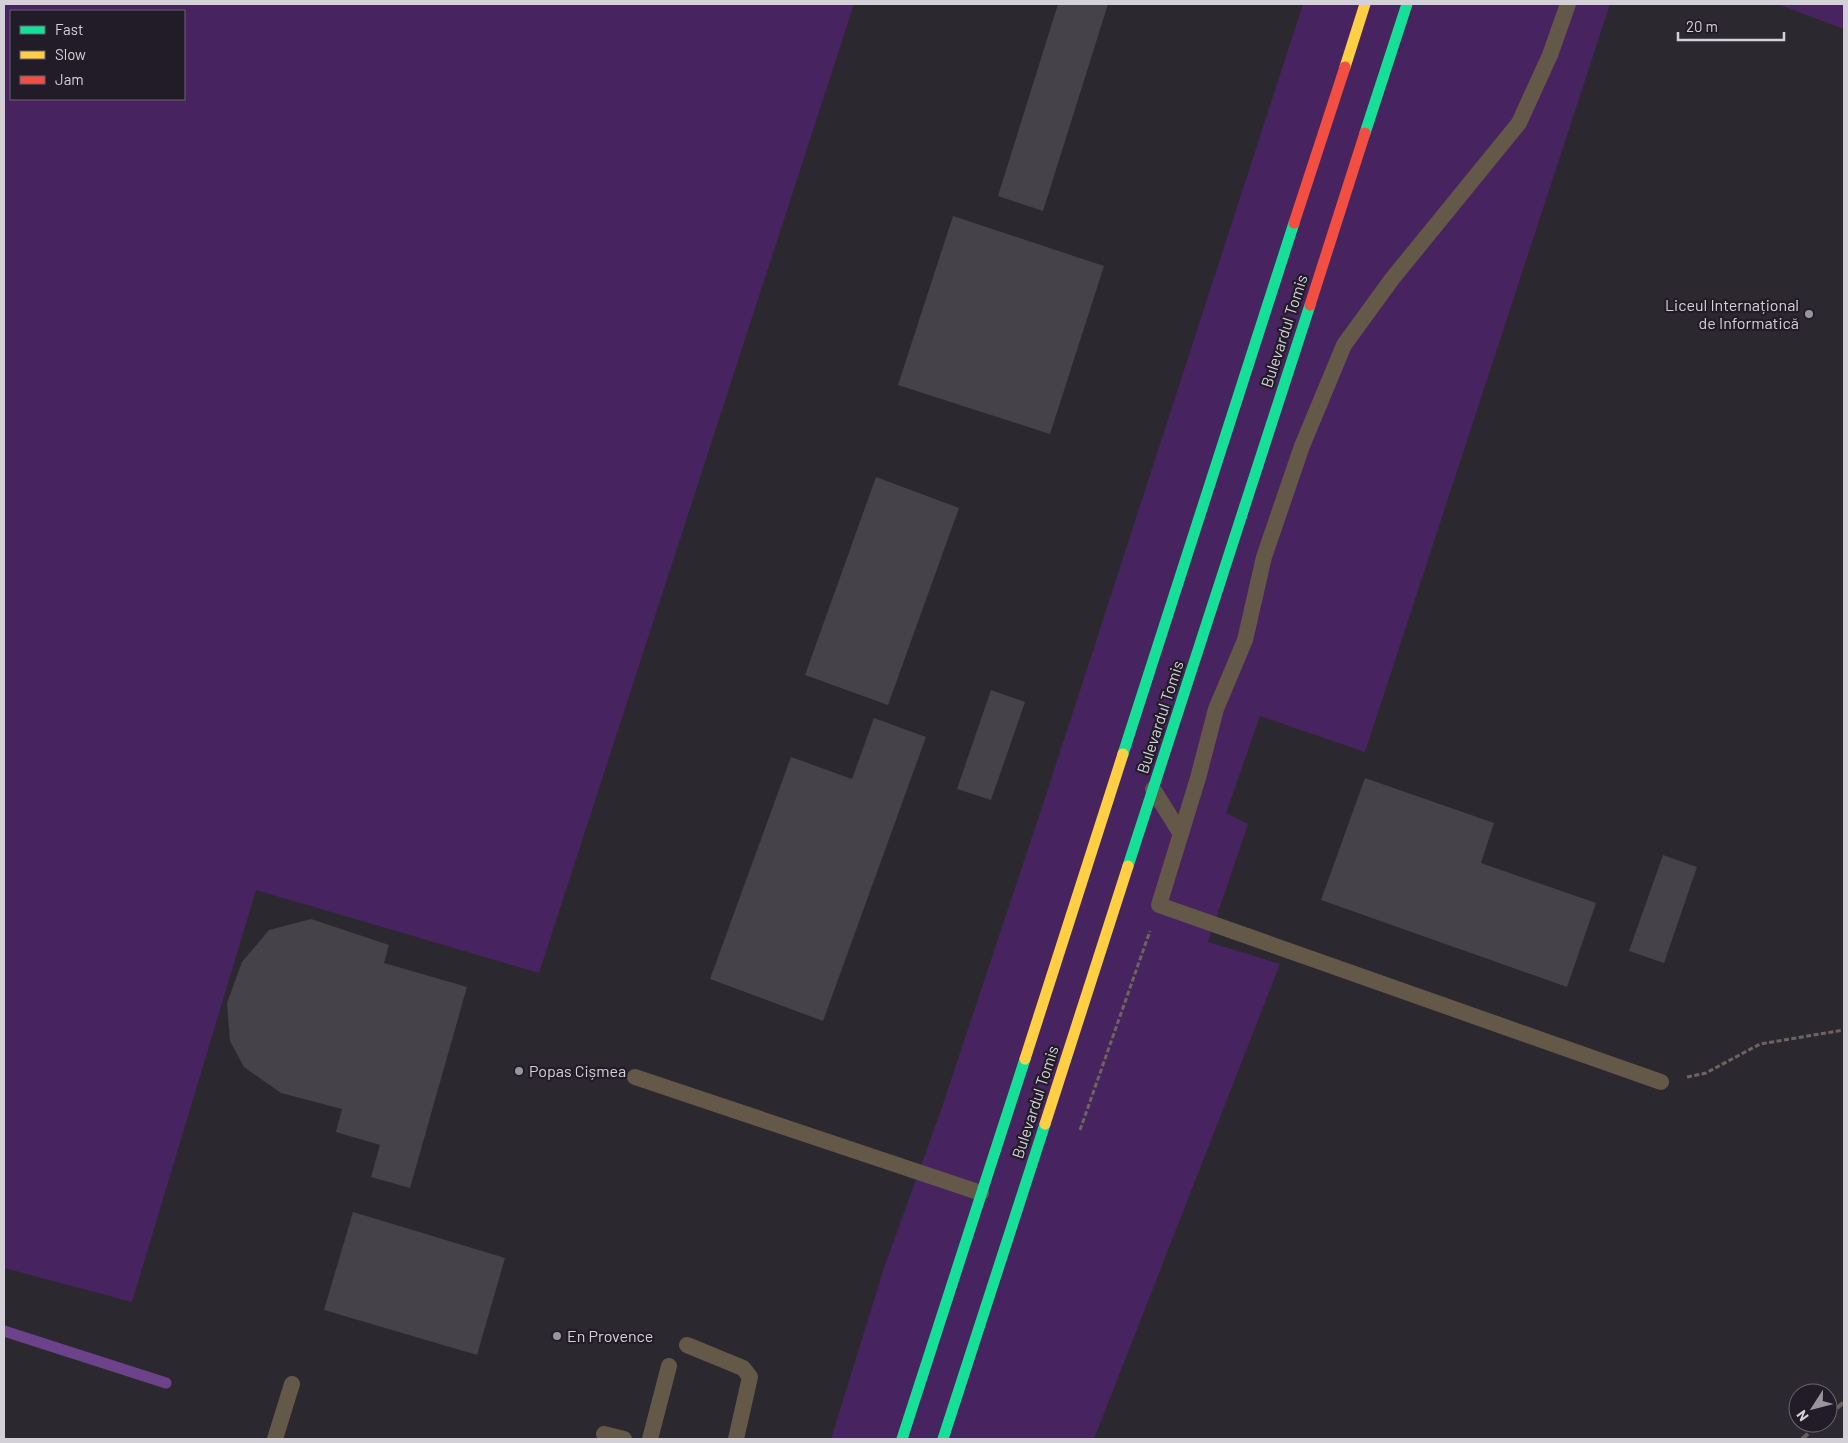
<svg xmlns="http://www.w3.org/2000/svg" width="1848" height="1443" viewBox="0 0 1848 1443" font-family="Barlow,sans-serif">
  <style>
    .green { fill: #47245f; fill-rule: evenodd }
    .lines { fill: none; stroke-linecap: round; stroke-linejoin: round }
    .stream { stroke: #6c438b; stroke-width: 11 }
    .building { fill: #464249 }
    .path { stroke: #6d645e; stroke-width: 3; stroke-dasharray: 5 2.5; stroke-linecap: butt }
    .lane { stroke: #645849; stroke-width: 16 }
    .fast { stroke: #16e098; stroke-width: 11 }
    .slow { stroke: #ffcf43; stroke-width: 11 }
    .jam { stroke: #f24e42; stroke-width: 11 }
    .rail { stroke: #655e59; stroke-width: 4; stroke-dasharray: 8 4; stroke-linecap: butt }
    .poi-dot { fill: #99959d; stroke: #221c28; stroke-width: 2 }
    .labels { text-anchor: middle; stroke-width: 4.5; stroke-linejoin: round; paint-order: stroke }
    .poi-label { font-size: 16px; fill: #d4d0d8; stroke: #221c28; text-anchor: start }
    .street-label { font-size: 16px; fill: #d4d0d8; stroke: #221c28 }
  </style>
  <rect width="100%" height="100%" fill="#2c282f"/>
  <!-- green -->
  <path class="green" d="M4 4H854L539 973 256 890 132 1302 4 1268ZM11 11H184V99H11Z
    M1303 4H1610L1365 752 1260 716 1226 813 1248 824 1208 942 1280 964 1094 1439H831L884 1268 940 1113 1047 792Z
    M1777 4H1844V29Z"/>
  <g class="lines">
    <!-- stream -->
    <path class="stream" d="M4 1331 166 1383"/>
  </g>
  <!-- building -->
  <path class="building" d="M1058 4H1108L1043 211 998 196Z
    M953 216 1104 266 1050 434 898 385Z
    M876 477 959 508 888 705 805 675Z
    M991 690 1025 702 991 800 957 789Z
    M874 718 926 737 823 1021 710 979 791 757 852 779Z
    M1365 778 1494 823 1481 863 1596 903 1567 987 1321 900Z
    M1663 855 1697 867 1664 963 1629 951Z
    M311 919 389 945 384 963 467 987 410 1188 371 1177 380 1145 336 1132 342 1109 281 1093 244 1067 230 1041 227 1003 242 962 269 930Z
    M353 1212 505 1258 477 1355 324 1310Z"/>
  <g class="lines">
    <!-- path -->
    <path class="path" d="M1687 1077 1706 1073 1760 1044 1844 1030
      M1080 1130 1150 931"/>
    <!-- lane -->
    <path class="lane" d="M1568 4 1550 55 1519 123 1392 279 1344 345 1302 446 1264 557 1245 640 1216 709 1198 778 1159 905 1661 1082
      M1153 789 1181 834
      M635 1077 981 1193
      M687 1345 743 1368 750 1377 736 1439
      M604 1434 624 1439
      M275 1439 292 1384
      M650 1439 669 1366"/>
    <!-- fast -->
    <path class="fast" d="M1365 133 1407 4
      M1123 754 1294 223
      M1128 866 1310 305
      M902 1439 1025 1059
      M943 1439 1045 1124"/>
    <!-- slow -->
    <path class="slow" d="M1345 67 1365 4
      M1025 1059 1123 754
      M1045 1124 1128 866"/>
    <!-- jam -->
    <path class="jam" d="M1294 223 1345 67
      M1310 305 1365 133"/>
    <!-- rail -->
    <path class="rail" d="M1828 1416 1844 1402
      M1802 1439 1820 1423"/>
  </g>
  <!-- markers -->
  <g class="poi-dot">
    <circle cx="1809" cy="314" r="5"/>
    <circle cx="519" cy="1071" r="5"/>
    <circle cx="557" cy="1336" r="5"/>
  </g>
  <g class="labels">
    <!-- poi labels -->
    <g class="poi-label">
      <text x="1799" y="311" text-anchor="end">Liceul Internațional<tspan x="1799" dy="18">de Informatică</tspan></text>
      <text x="529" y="1077">Popas Cișmea</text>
      <text x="567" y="1342">En Provence</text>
    </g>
    <!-- street labels -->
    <g class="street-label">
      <text transform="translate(1284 331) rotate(-72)" y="6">Bulevardul Tomis</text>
      <text transform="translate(1160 717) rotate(-72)" y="6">Bulevardul Tomis</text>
      <text transform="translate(1035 1102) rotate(-72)" y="6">Bulevardul Tomis</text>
    </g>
  </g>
  <!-- border -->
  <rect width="1848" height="1443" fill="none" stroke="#d4d0d8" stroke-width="10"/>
  <!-- legend -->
  <rect x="10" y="10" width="175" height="90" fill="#221c28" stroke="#69646e"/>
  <rect x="20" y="26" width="25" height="8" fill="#16e098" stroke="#69646e"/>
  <text x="55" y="35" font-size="15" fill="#d4d0d8">Fast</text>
  <rect x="20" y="51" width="25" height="8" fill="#ffcf43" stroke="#69646e"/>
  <text x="55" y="60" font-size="15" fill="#d4d0d8">Slow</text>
  <rect x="20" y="76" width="25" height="8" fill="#f24e42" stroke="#69646e"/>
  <text x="55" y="85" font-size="15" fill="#d4d0d8">Jam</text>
  <!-- north arrow -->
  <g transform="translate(1813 1408) rotate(234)"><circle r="24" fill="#221c28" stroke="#69646e"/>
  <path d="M0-4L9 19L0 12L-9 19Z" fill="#99959d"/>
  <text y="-8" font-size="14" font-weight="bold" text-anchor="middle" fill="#d4d0d8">N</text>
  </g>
  <!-- scale -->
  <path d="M1678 32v8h106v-8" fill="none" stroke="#d4d0d8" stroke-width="2.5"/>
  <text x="1686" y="32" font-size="15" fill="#d4d0d8" stroke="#221c28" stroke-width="4" paint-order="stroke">20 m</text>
</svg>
